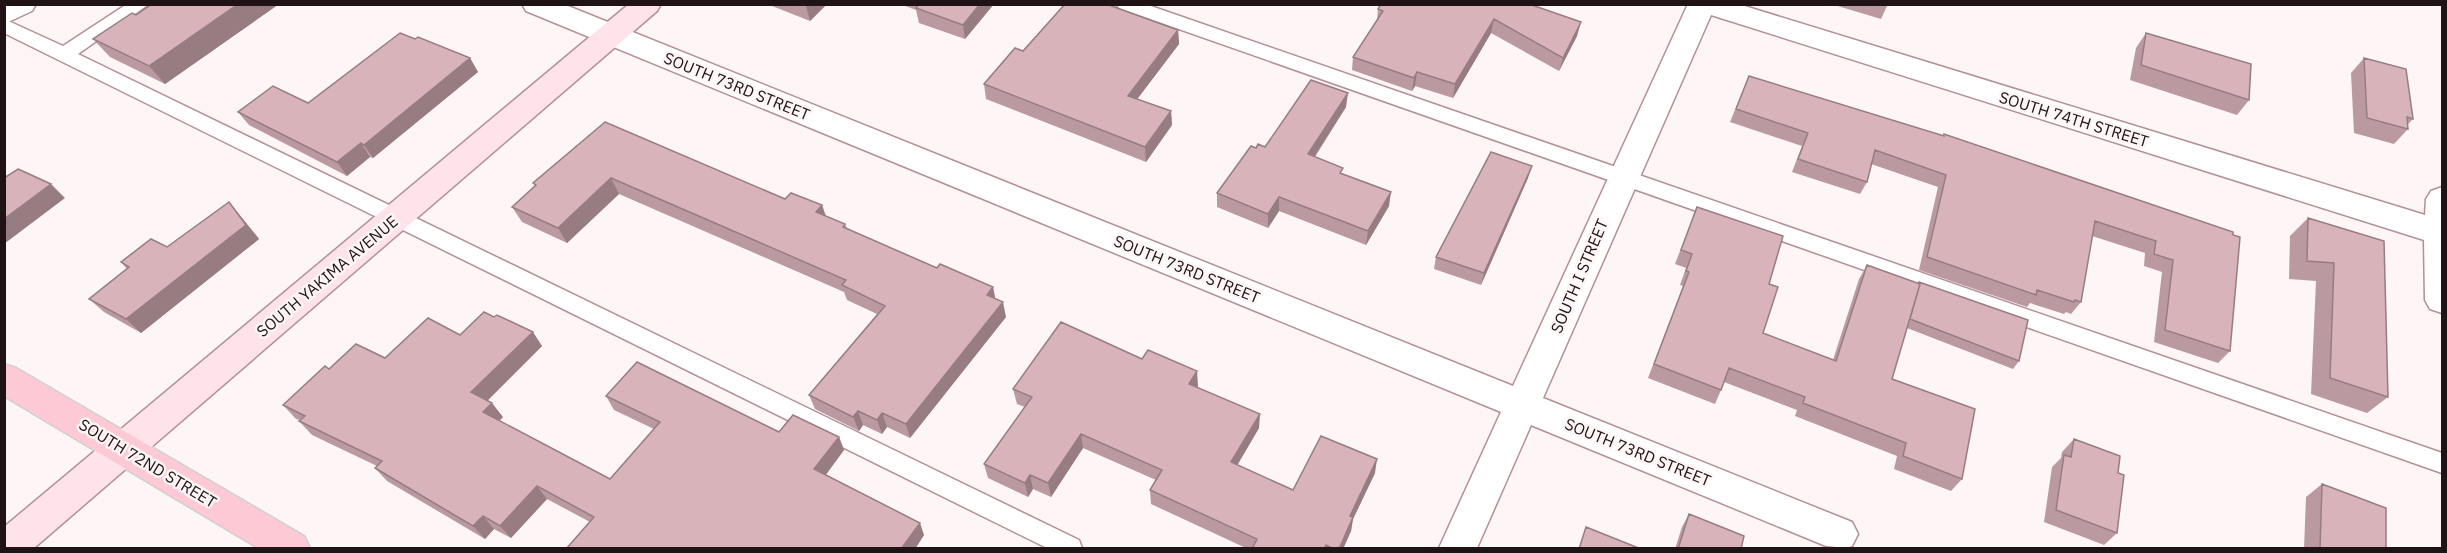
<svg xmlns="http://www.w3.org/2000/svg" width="2447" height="553" viewBox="0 0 2447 553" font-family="'IBM Plex Sans',sans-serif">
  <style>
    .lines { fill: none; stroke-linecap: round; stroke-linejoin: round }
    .service-casing { stroke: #b39097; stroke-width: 3 }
    .minor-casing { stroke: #b39097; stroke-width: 3 }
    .secondary-casing { stroke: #b39097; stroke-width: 3 }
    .primary-casing { stroke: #d2d0d0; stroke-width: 3 }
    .service { fill: #fff; fill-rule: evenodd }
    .minor { fill: #fff; fill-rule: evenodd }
    .secondary { fill: #fee4ea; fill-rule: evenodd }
    .primary { fill: #fcc9d5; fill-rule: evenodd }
    .wall { fill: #ba9aa0 }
    .shaded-wall { fill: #977d82 }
    .building { fill: #d8b3ba; stroke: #977d82; stroke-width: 1.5 }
    .labels { text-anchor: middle; stroke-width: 5; stroke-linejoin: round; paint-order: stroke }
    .street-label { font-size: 16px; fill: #1f1316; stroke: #fdf5f6 }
  </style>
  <rect width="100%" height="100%" fill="#fdf5f6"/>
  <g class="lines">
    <!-- service casing -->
    <g class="service-casing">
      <path id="service" d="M127 4H149L78 54 1079 540 1082 548H1047L4 33V19L63 46Z
        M1116 4H1145L2442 453V473L1119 8Z"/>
    </g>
    <!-- minor casing -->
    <g class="minor-casing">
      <path id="minor" d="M4 4H36L32 11 4 24Z
        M522 4H563L1513 386 1688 4H1738L2425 215 2426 199 2431 191 2442 187V313L2430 309 2425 300 2424 240 1711 15 1543 398 1852 522 1858 534 1852 546 1846 548 1826 546 1531 425 1477 548H1439L1501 412 526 11Z"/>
    </g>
    <!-- secondary casing -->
    <g class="secondary-casing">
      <path id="secondary" d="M629 4H661L657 11 34 548H4V527Z"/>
    </g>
    <!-- primary casing -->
    <g class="primary-casing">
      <path id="primary" d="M4 364 16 368 304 536 310 548H258L4 396Z"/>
    </g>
    <!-- service -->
    <use href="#service" class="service"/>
    <!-- minor -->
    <use href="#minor" class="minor"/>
    <!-- secondary -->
    <use href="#secondary" class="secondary"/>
    <!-- primary -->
    <use href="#primary" class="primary"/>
  </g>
  <!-- wall -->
  <path class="wall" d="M152 4H279L165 84 110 57 93 39 136 15Z
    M767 4H827L810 21Z
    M900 4H994L965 39 919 23 916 10Z
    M1529 4 1577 36 1559 71 1491 33 1453 98 1415 86 1412 91 1352 70 1353 57 1377 20 1378 9Z
    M1831 4H1888L1881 19Z
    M1178 30 1179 44 1137 99 1171 111 1172 125 1146 162 986 99 984 84 1023 51Z
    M2146 33 2249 100 2237 115 2130 80 2136 48Z
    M415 39 470 58 478 72 373 158 370 157 347 176 249 125 238 112 308 103Z
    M2364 58 2413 119 2408 124V129L2394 144 2354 133 2351 73Z
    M1749 76 1943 136 1944 134 2233 232 2230 351 2218 363 2154 342 2162 272 2144 266 2145 253 2092 236 2081 302 2071 314 2066 312 2064 314 2030 303 2027 307 1919 270 1938 187 1871 164 1867 182 1860 194 1792 172 1802 146 1730 122Z
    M1346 107 1315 157 1342 174 1389 206 1366 245 1279 211 1268 228 1217 207V193L1256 148 1265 147Z
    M605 122 785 199 822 205 826 216 845 224 847 228 937 268 993 287 995 299 1006 317 910 438 887 427 882 434 863 425 859 431 815 409 809 395 877 314 847 300 844 292 619 194 567 243 522 222 512 207 535 187 533 183Z
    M1528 178 1481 285 1434 269 1436 257Z
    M229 202 259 239 141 333 104 312 89 299 127 269 121 262 167 247Z
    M1697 207 1769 284 1763 333 1833 360 1859 279 1867 265 1918 284 1919 282 2019 361 2013 369 1907 328 1892 379 1962 479 1951 491 1894 469 1897 456 1795 416 1797 410 1724 382 1721 390 1715 404 1648 378 1683 286 1680 285 1686 268 1675 264Z
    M2308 218 2384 241 2388 397 2367 413 2311 394 2316 281 2289 279 2290 236Z
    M494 317 542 346 487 401 503 417 499 421 610 479 654 429 614 410 606 396 779 432 839 437 844 450 826 475 924 535 915 549H566L590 522 547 499 511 538 494 529 485 539 387 481 375 468 377 466 312 435 299 421 300 420 296 419 283 405 329 369 385 358 460 335Z
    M1198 386 1197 387 1259 428 1237 465 1293 490 1375 473 1353 519 1351 531 1343 549H1248L1151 504 1150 490 1156 480 1083 448 1051 497 1033 489 1028 497 988 478 984 464 1025 407 1017 404 1013 389Z
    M2074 439 2118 473 2117 533 2104 545 2044 522 2052 467 2061 458 2062 452Z
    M2322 484 2386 549H2304L2306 497Z
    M1689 514 1741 549H1675L1682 527Z"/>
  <!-- shaded-wall -->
  <path class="shaded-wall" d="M238 4H279L165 84 149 66Z
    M808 4H827L810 21 806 6Z
    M980 4H994L965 39 963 25Z
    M1494 19 1491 33 1453 98 1455 84Z
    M1581 22 1577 36 1559 71 1563 58Z
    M1178 30 1179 44 1129 110 1128 96Z
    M470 58 478 72 373 158 364 145Z
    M1417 72 1415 86 1412 91 1414 78Z
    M1348 93 1346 107 1307 168 1308 154Z
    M1171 111 1172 125 1146 162 1145 147Z
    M361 143 370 157 347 176 337 162Z
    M1532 166 1528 178 1481 285 1484 273Z
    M611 178 619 194 567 243 558 228Z
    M51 184 65 198 4 244V219Z
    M1391 192 1389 206 1366 245 1368 231Z
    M1279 197V211L1268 228V214Z
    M229 202 259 239 141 333 126 319Z
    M822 205 827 221 816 212Z
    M993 287 996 302 987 295Z
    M1003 302 1006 317 910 438 906 424Z
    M533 332 542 346 482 406 471 392Z
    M1197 371 1198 386 1190 398 1189 384Z
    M492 403 503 417 494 426 483 412Z
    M858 411 863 425 859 431 853 417Z
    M882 413 887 427 882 434 877 420Z
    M1260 414 1259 428 1231 476V462Z
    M1081 434 1083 448 1051 497 1048 483Z
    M839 437 844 450 820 482 814 469Z
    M1377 459 1375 473 1353 519 1351 531 1343 549H1339L1350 516Z
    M1030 475 1033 489 1028 497 1025 483Z
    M537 486 547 499 511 538 500 526Z
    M483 516 494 529 485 539 473 526Z
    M920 523 924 535 915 549H901Z"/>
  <!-- building -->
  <path class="building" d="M152 4H238L149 66 93 39 132 13 136 15Z
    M919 4H980L963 25 916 8Z
    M1065 4H1106L1178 30 1128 96 1171 111 1145 147 984 84 1015 48 1023 51Z
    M1381 4H1529L1581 22 1563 58 1494 19 1455 84 1417 72 1414 78 1353 57 1383 11 1378 9Z
    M400 33 415 39 418 37 470 58 364 145 361 143 337 162 238 112 273 86 308 103Z
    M2146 33 2251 64 2249 100 2141 65Z
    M2364 58 2406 69 2413 119 2407 117 2408 129 2367 118Z
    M1749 76 1944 136V134L2233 232V235L2240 237 2230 351 2165 330 2173 260 2154 254 2156 241 2095 221 2081 302 2075 300 2074 302 2037 290 2036 295 1927 257 1946 175 1875 150 1867 182 1798 159 1808 133 1736 109Z
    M1311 80 1348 93 1308 154 1343 168 1340 173 1391 192 1368 231 1279 197 1268 214 1217 193 1251 146 1256 148 1258 144 1265 147Z
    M605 122 785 199 791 193 822 205 816 212 845 224 843 227 937 268 940 264 993 287 987 295 1003 302 906 424 882 413 877 420 858 411 853 417 809 395 885 306 842 285 846 280 611 178 558 228 512 207 536 185 533 183Z
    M1491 152 1532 166 1484 273 1436 257Z
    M18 169 51 184 4 219V178Z
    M229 202 246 225 126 319 89 299 129 267 121 262 151 239 167 247Z
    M1697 207 1783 236 1769 284 1778 287 1763 333 1836 361 1867 265 1920 284 1892 379 1975 409 1962 479 1903 456 1906 443 1803 403 1805 397 1729 368 1721 390 1654 364 1689 272 1686 271 1692 254 1681 250Z
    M2308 218 2384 241 2388 397 2330 378 2334 263 2307 261Z
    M1919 282 2028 320 2019 361 1910 319 1920 284H1919Z
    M484 312 494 317 497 315 533 332 471 392 492 403 483 412 610 479 660 422 606 396 637 362 779 432 793 415 839 437 814 469 920 523 901 549H566L594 517 537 486 500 526 483 516 473 526 375 468 382 461 299 421 305 416 283 405 325 366 329 369 356 344 385 358 428 318 460 335Z
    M1061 322 1142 359 1148 350 1197 371 1189 384 1260 414 1231 462 1293 490 1321 436 1377 459 1350 516 1353 517 1339 549H1334L1326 545 1324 549H1252L1257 539 1150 490 1162 470 1081 434 1048 483 1030 475 1025 483 984 464 1032 397 1013 389Z
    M2074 439 2120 456 2118 473 2124 475 2117 533 2056 510 2064 455 2071 457Z
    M2322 484 2386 508V549H2320Z
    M1689 514 1744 536 1741 549H1678Z
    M1586 527 1641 549H1579Z"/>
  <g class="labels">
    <!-- street labels -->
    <g class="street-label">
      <text transform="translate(737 86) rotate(22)" y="6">SOUTH 73RD STREET</text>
      <text transform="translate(2074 119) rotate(17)" y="6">SOUTH 74TH STREET</text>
      <text transform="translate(1187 269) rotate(22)" y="6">SOUTH 73RD STREET</text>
      <text transform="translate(327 276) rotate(-40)" y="6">SOUTH YAKIMA AVENUE</text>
      <text transform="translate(1579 276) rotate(-67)" y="6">SOUTH I STREET</text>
      <text transform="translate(1638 452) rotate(22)" y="6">SOUTH 73RD STREET</text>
      <text transform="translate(148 463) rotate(31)" y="6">SOUTH 72ND STREET</text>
    </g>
  </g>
  <!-- border -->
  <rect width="2447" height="553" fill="none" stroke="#1f1316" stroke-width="12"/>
</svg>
